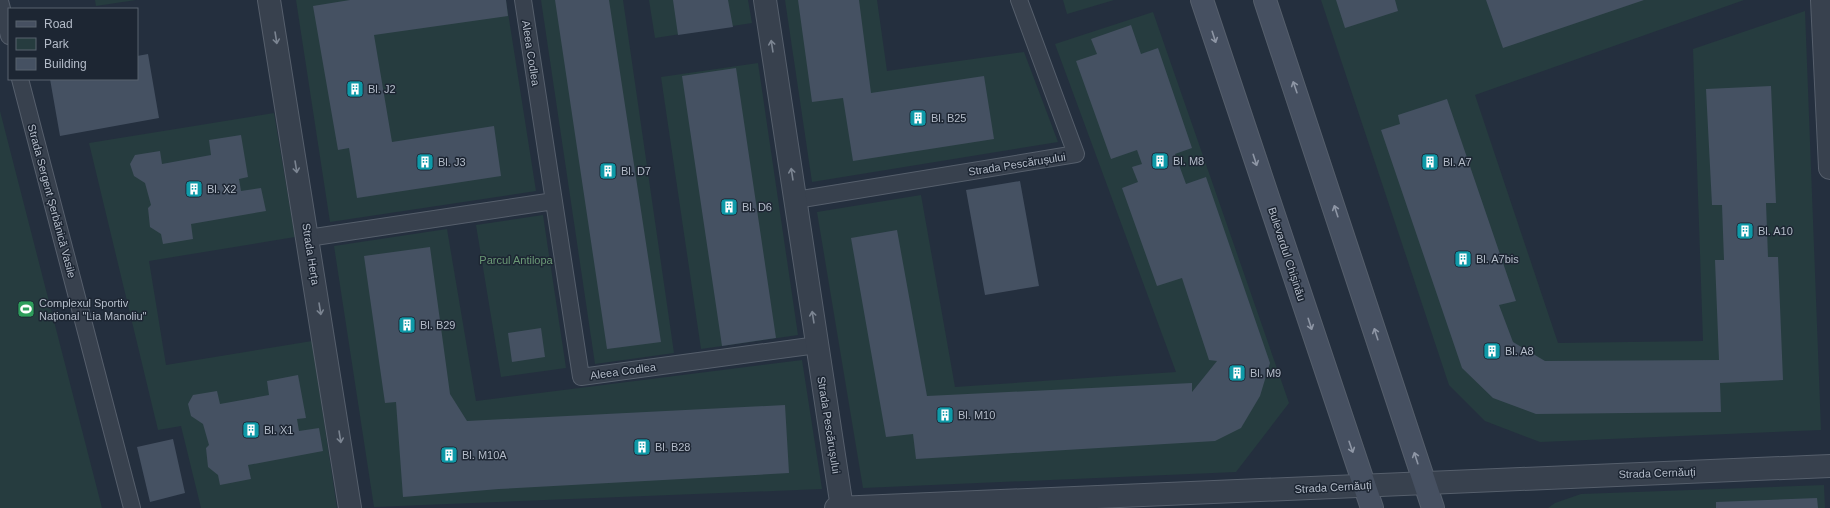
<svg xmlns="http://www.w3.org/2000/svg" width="1830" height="508" viewBox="0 0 1830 508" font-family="Helvetica,sans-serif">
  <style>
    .green { fill: #263c3f }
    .building { fill: #455162 }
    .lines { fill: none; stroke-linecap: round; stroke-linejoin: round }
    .service-casing { stroke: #565f6c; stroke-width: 18 }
    .minor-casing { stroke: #565f6c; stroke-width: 24 }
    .secondary-casing { stroke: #565f6c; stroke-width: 24 }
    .service { stroke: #38414e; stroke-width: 16 }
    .minor { stroke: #38414e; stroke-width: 22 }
    .secondary { stroke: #465061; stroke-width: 22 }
    .oneway { stroke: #8e96a5 }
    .oneway2 { stroke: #7c8592 }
    .labels { text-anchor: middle; stroke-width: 3; stroke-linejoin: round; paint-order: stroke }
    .street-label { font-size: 11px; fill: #b4bcc9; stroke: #1d2633 }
    .poi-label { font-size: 11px; fill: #b4bcc9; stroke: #1d2633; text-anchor: start }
    .park-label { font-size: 11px; fill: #6b9a76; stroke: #1d2633 }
  </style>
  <rect width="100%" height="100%" fill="#242f3e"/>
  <!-- green -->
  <path class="green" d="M95 0H136L96 6Z
    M296 0H506L536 191 330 222Z
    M541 0H623L674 353 595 364Z
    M649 0H748L752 23 655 38Z
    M785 0H877L887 71 1024 52 1058 142 812 182Z
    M1063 0H1114L1067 14Z
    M1321 0H1744L1475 95 1558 343 1703 341 1693 49 1805 11 1821 430 1540 442 1485 421 1449 385Z
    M1153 12 1289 403 1236 472 863 488 817 212 921 195 955 387 1176 372 1055 44Z
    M758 63 798 335 701 349 661 77Z
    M0 111 102 508H0Z
    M274 113 295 237 149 261 166 365 312 341 337 508H201L181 426 158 430 89 143Z
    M543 215 566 368 501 377 476 225Z
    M447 229 476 401 802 360 822 489 374 507 334 246Z
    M1824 485 1825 508H1548L1555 503 1581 494Z"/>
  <!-- building -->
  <path class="building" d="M350 0H506L508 16 374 35 392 142 494 126 501 176 357 198 349 148 338 150 313 6Z
    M555 0H609L661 342 607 349Z
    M673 0H728L733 27 678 35Z
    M798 0H859L871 93 984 76 994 139 853 161 843 98 812 102Z
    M1336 0H1395L1398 11 1345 28Z
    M1486 0H1644L1503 48Z
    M1131 25 1141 54 1158 48 1192 148 1175 154 1186 184 1206 177 1270 363 1260 396 1241 428 1215 441 916 459 913 434 886 437 851 238 897 230 927 396 1192 383V392L1217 361 1209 360 1182 278 1157 286 1122 188 1138 182 1132 167 1142 164 1137 150 1111 159 1076 61 1097 54 1091 39Z
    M148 54 159 118 60 136 50 79H137V56Z
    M736 68 776 338 722 346 682 76Z
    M1771 86 1776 203H1766L1768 257H1778L1783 380 1720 383 1721 412 1536 414 1493 398 1462 368 1381 130 1400 124 1398 115 1447 99 1516 301 1499 305 1513 342 1545 361 1719 360 1715 260H1724L1722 205H1712L1706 89Z
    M241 135 248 177 239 179 241 191 261 188 266 211 191 224 193 239 163 244 161 234 150 227 148 208 151 205 145 183 134 176 130 164 135 155 160 151 162 164 211 155 209 140Z
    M1020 181 1039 286 985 295 966 190Z
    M430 247 450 394 467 421 785 405 789 473 499 489 403 497 396 402 385 403 364 256Z
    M541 328 545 357 512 362 508 333Z
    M298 375 306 418 297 419 299 431 319 428 323 451 248 465 251 479 220 485 218 475 208 467 206 448 209 445 203 424 191 416 188 404 193 395 217 391 220 404 269 395 267 381Z
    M173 439 185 493 150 502 137 447Z
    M1817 498 1818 508H1716V502Z"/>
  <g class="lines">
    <!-- service casing -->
    <g class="service-casing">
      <path id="service" d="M523 0 581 377 817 345
        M0 1 9 36
        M20 79 132 508
        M796 200 1076 154 1019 0
        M308 238 554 201"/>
    </g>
    <!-- minor casing -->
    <g class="minor-casing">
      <path id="minor" d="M269 0 350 508
        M765 0 842 508
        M1822 0 1830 168
        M836 508 1830 466"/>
    </g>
    <!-- secondary casing -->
    <g class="secondary-casing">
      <path id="secondary" d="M1202 0 1372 508
        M1265 0 1433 508"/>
    </g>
    <!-- service -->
    <use href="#service" class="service"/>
    <!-- minor -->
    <use href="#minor" class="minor"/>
    <!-- secondary -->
    <use href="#secondary" class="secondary"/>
  </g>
  <!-- one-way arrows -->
  <defs><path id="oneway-shaft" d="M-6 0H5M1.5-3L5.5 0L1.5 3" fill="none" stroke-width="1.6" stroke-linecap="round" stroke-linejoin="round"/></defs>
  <g class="oneway">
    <use href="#oneway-shaft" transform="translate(1214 37) rotate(72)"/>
    <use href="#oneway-shaft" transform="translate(1295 87) rotate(-109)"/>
    <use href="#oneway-shaft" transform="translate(1255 160) rotate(72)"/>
    <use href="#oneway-shaft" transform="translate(1336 211) rotate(-108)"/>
    <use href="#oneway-shaft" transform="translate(1310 324) rotate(72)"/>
    <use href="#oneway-shaft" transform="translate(1376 334) rotate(-108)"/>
    <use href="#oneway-shaft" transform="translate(1351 447) rotate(71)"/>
    <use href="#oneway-shaft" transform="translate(1416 458) rotate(-108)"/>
  </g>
  <g class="oneway2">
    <use href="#oneway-shaft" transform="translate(276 38) rotate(81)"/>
    <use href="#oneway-shaft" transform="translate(772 46) rotate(-99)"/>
    <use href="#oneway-shaft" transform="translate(296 167) rotate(81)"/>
    <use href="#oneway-shaft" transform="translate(792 174) rotate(-99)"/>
    <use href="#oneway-shaft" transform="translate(320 309) rotate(81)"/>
    <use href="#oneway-shaft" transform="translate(813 317) rotate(-99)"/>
    <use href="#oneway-shaft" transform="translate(340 437) rotate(81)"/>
  </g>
  <!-- icons -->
  <defs>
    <g id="building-square" transform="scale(0.9)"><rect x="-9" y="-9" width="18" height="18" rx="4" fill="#0f9aa8" stroke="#1d2633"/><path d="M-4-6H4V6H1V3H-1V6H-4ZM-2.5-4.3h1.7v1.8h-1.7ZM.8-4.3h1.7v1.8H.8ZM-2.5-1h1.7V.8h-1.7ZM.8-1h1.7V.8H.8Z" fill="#fff"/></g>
    <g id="stadium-square" transform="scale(0.9)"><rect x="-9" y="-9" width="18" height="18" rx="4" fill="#2e9e5b" stroke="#1d2633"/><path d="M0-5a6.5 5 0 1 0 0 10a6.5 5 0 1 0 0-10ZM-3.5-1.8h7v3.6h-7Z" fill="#fff"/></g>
  </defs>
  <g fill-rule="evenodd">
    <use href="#building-square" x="355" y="89"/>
    <use href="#building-square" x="918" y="118"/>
    <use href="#building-square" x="1160" y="161"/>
    <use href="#building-square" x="425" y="162"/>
    <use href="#building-square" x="1430" y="162"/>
    <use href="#building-square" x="608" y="171"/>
    <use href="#building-square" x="194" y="189"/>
    <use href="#building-square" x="729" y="207"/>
    <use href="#building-square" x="1745" y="231"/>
    <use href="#building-square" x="1463" y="259"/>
    <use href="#stadium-square" x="26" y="309"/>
    <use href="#building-square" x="407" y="325"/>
    <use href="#building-square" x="1492" y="351"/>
    <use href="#building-square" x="1237" y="373"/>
    <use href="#building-square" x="945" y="415"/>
    <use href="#building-square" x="251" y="430"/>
    <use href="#building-square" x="642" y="447"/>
    <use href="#building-square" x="449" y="455"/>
  </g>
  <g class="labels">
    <!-- street labels -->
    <g class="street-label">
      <text transform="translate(531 53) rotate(81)" y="4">Aleea Codlea</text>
      <text transform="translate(1017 164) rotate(-9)" y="4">Strada Pescărușului</text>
      <text transform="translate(52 201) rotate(75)" y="4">Strada Sergent Șerbănică Vasile</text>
      <text transform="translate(311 254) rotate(81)" y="4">Strada Herța</text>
      <text transform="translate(1287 254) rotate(72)" y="4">Bulevardul Chișinău</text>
      <text transform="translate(623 371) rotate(-8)" y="4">Aleea Codlea</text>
      <text transform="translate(829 425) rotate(81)" y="4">Strada Pescărușului</text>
      <text transform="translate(1657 473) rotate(-2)" y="4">Strada Cernăuți</text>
      <text transform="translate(1333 487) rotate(-3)" y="4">Strada Cernăuți</text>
    </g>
    <!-- poi labels -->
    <g class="poi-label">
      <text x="368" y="93">Bl. J2</text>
      <text x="931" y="122">Bl. B25</text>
      <text x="1173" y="165">Bl. M8</text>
      <text x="438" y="166">Bl. J3</text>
      <text x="1443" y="166">Bl. A7</text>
      <text x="621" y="175">Bl. D7</text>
      <text x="207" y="193">Bl. X2</text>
      <text x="742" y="211">Bl. D6</text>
      <text x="1758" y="235">Bl. A10</text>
      <text x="1476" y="263">Bl. A7bis</text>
      <text x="39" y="307">Complexul Sportiv<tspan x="39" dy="13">Național "Lia Manoliu"</tspan></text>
      <text x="420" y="329">Bl. B29</text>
      <text x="1505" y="355">Bl. A8</text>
      <text x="1250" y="377">Bl. M9</text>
      <text x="958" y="419">Bl. M10</text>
      <text x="264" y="434">Bl. X1</text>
      <text x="655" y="451">Bl. B28</text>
      <text x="462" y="459">Bl. M10A</text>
    </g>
    <!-- park labels -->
    <g class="park-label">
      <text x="516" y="264">Parcul Antilopa</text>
    </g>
  </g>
  <!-- legend -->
  <rect x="8" y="8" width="130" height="72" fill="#1d2633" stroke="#59626f"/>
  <rect x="16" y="21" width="20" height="6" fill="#465061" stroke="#59626f"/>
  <text x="44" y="28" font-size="12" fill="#b4bcc9">Road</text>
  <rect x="16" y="38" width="20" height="12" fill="#263c3f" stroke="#59626f"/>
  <text x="44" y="48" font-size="12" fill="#b4bcc9">Park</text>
  <rect x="16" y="58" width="20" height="12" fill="#455162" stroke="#59626f"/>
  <text x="44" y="68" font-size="12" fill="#b4bcc9">Building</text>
</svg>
